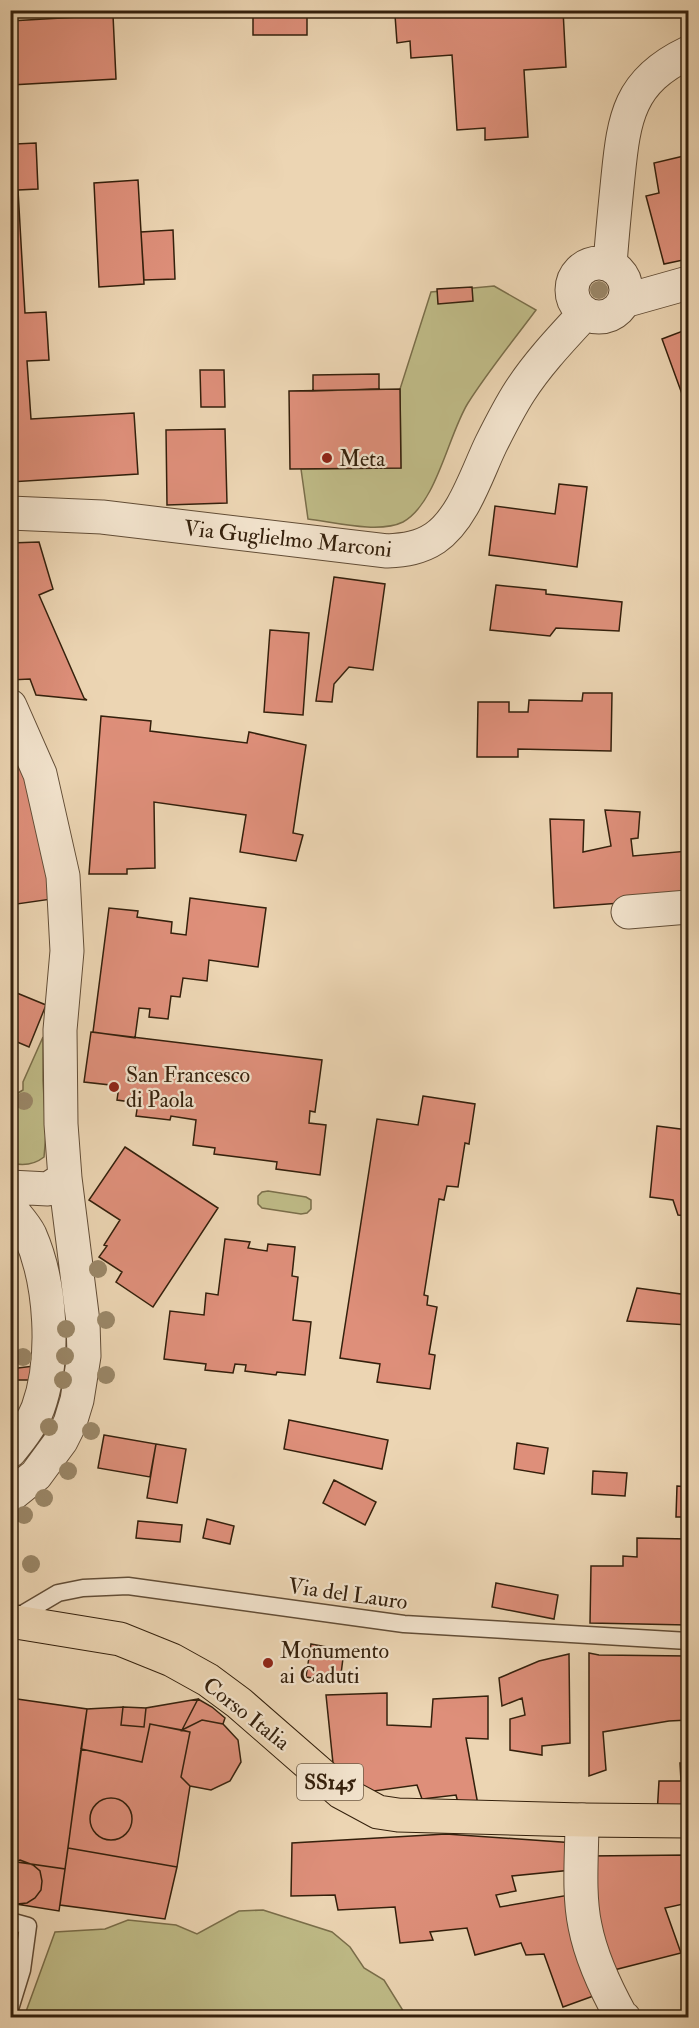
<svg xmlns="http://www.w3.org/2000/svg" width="699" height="2028" viewBox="0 0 699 2028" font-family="'IM FELL Double Pica',serif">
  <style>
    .green { fill: #bfbb87; stroke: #7a6e4a; stroke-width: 1.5 }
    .building { fill: #de8f7a; stroke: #34200c; stroke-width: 1.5 }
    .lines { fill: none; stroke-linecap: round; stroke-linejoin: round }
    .lane-casing { stroke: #624d36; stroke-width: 19 }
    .street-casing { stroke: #624d36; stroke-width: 35 }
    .primary-casing { stroke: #34200c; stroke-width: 35 }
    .lane { stroke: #f3e4ce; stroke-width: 16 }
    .street { stroke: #f3e4ce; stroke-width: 33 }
    .primary { stroke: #ecd5b3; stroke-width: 33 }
    .tree { fill: #9a8768 }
    .poi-dot { fill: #8f2418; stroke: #f3e4ce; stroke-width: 2 }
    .labels { text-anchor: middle; stroke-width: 4.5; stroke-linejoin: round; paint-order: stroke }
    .shield { fill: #f3e4ce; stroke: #6d5b46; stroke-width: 1.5 }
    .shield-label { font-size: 21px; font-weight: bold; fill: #34200c }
    .poi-label { font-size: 22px; fill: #34200c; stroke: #f3e4ce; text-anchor: start }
    .street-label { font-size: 22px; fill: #34200c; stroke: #f3e4ce }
  </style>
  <rect width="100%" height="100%" fill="#ecd5b3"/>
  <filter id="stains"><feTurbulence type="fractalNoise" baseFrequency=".00333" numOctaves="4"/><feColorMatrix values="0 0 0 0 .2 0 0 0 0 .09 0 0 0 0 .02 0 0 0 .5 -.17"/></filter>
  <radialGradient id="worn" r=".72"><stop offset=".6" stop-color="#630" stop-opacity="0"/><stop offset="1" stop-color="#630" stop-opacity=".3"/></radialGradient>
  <!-- green -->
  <path class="green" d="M494 286 536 310C513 341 489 370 468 403 448 435 437 503 403 522 379 534 333 522 308 519L301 469 401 468 400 389 431 292Z
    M43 1037V1081L46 1133 44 1157C34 1165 23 1166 11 1163V1097L23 1090V1082Z
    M268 1191 306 1197 311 1200V1209L307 1213 301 1214 262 1208 258 1204V1196L262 1192Z
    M263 1910 332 1932 350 1947 364 1968 384 1980 407 2017H24L55 1932 105 1929 128 1920 176 1925 197 1934 239 1911Z"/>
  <!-- building -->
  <path class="building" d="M253 10H307V35H253Z
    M401 10H563L566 67 524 70 528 137 485 140V128L457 130 452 55 411 58 410 41 397 43 395 15H401Z
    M113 15 116 79 11 85 15 144 36 143 38 189 18 190 25 313 46 312 49 360 27 361 31 419 134 413 138 474 10 482V21Z
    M688 155V259L664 264 646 196 659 193 654 163Z
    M138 180 144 284 99 287 94 183Z
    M173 230 175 279 144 280 141 232Z
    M472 287 473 301 438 304 437 289Z
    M688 329V404L686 405 662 339Z
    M200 370H224L225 407H201Z
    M379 374V389L313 391V375Z
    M400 389 401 468 290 469 289 391Z
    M225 429 227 503 167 505 166 430Z
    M559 484 587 487 577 567 489 555 495 506 555 514Z
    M39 542 53 589 39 595 84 698 87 700 36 695 30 679 10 680V543Z
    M334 577 385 584 373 670 349 667 334 684 332 702 316 701Z
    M496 585 546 590V594L622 602 619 631 556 628 550 636 490 630Z
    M270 630 309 633 303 715 264 712Z
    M583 693H612L611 751 518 749V757H477L478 702H509V712H528L529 700 582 701Z
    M101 716 151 721 150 731 247 743 249 732 306 745 293 833 303 835 296 861 240 852 246 815 154 802 155 868 127 869V874H89Z
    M10 719 59 898 10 905Z
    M605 810 640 812 638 838 631 839 633 856 688 851V898L554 908 550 819 584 820 583 852 611 846Z
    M190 898 266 908 258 967 209 960 207 981 183 978 180 997 171 996 168 1019 149 1017 150 1009 139 1008 135 1038 93 1032 109 908 138 911 137 917 172 922 171 933 186 935Z
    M12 991 46 1005 29 1047 10 1039V995Z
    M91 1032 322 1060 315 1112 310 1111 309 1123 326 1125 320 1175 276 1169 277 1162 214 1154 215 1148 193 1145 196 1120 171 1116 170 1120 136 1116 138 1103 117 1100 119 1086 84 1082Z
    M423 1096 475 1104 469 1144 465 1143 458 1187 447 1186 444 1200 439 1199 424 1295 428 1296 427 1305 437 1307 429 1354 435 1355 430 1389 377 1382 380 1364 340 1358 377 1119 418 1125Z
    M657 1126 688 1130V1216L678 1215 673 1200 650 1197Z
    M125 1147 218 1208 153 1307 116 1282 122 1272 99 1257 107 1246 104 1245 120 1220 89 1200Z
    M225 1239 250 1242 248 1248 267 1251 268 1244 295 1247 292 1276 298 1277 293 1320 311 1322 305 1375 277 1372 276 1375 245 1371 246 1365 235 1364 233 1373 205 1370 206 1364 164 1359 170 1311 204 1315 206 1293 218 1295Z
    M637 1288 688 1295V1325L627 1321Z
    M34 1366V1380H10V1369Z
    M289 1420 388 1440 382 1469 284 1449Z
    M104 1435 156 1444 150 1477 98 1468Z
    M517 1443 548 1448 544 1474 514 1469Z
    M156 1444 186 1449 177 1503 147 1498Z
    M593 1471 627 1473 625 1496 592 1494Z
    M334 1480 376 1502 365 1525 323 1503Z
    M677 1486 688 1487V1517H676Z
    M207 1519 234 1526 230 1544 203 1538Z
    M138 1521 182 1525 180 1542 136 1538Z
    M637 1538 688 1539V1625L590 1623 591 1566H623V1556L637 1557Z
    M496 1583 558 1595 554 1619 492 1607Z
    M311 1644 344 1650 340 1682 306 1677Z
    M589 1653 599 1655 688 1656V1720L669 1721 603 1732 606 1770 589 1776Z
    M569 1654 570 1743 542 1746V1755L510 1750V1719L525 1715 522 1698 502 1706 499 1678 539 1661Z
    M387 1693V1725L431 1727 433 1699 488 1696V1739L466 1738 478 1805 458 1803 456 1795 422 1799 417 1785 359 1793 334 1773 326 1695Z
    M10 1698 87 1709 65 1869 10 1861Z
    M198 1699 212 1707 225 1718 223 1724 202 1720 182 1730Z
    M198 1699 182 1730 150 1724 142 1762 81 1749 87 1709 123 1707 121 1725 144 1727 146 1708Z
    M123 1707 146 1708 144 1727 121 1725Z
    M202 1720 223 1724 238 1740 241 1762 230 1781 211 1790 190 1786 181 1777 190 1732 182 1730Z
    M150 1724 190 1732 181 1777 190 1786 177 1867 68 1848 81 1749 142 1762Z
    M680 1763H688V1812L657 1815 659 1781H681Z
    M90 1819a21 21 0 1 1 42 0a21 21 0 1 1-42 0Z
    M446 1834 575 1843 572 1870 512 1876 516 1891 496 1895 500 1907 575 1894 599 1994 563 2007 544 1954 526 1955 521 1943 475 1955 467 1928 430 1932 433 1940 400 1943 395 1907 338 1910 335 1895 291 1896 292 1843Z
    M68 1848 177 1867 165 1919 60 1905Z
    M688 1855V1903L665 1908 681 1953 606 1972 588 1856Z
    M20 1860 33 1865 40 1871 42 1881 41 1890 35 1898 27 1903 17 1904 10 1902V1863Z
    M10 1861 65 1869 59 1911 10 1903Z"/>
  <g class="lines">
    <!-- lane casing -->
    <g class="lane-casing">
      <path id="lane" d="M14 1619 58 1593 83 1588 128 1586 404 1624 688 1641
        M10 1921 28 1926 22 1970 10 2009"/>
    </g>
    <!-- street casing -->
    <g class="street-casing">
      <path id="street" d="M572 290a27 27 0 1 1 54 0a27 27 0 1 1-54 0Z
        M610 265C612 236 615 207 618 177 624 117 629 81 688 53
        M624 301 688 283
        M10 513 102 517 387 551C405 550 420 548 435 538 463 519 477 473 491 444 500 426 509 408 520 391 538 363 562 338 585 313
        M10 706 40 774 63 876 67 951 60 1030 61 1124 65 1178 83 1322 84 1356 77 1400 70 1423 61 1441 36 1475 10 1496
        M628 912 688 907
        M10 1187 48 1189 65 1178
        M10 1208C17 1217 25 1225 30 1235 51 1283 56 1358 38 1408 32 1424 21 1438 10 1451
        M582 1820C582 1854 578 1893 585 1926 591 1957 606 1989 621 2016L624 2018"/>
    </g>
    <!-- primary casing -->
    <g class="primary-casing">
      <path id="primary" d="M10 1621 120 1639 172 1660 208 1680 239 1703 341 1792 378 1812 398 1815 582 1820 688 1821"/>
    </g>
    <!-- lane -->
    <use href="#lane" class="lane"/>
    <!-- street -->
    <use href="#street" class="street"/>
    <!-- primary -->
    <use href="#primary" class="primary"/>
  </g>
  <!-- trees -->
  <g class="tree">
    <circle cx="599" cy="290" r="9"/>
    <circle cx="24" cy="1101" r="9"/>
    <circle cx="98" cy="1269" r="9"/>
    <circle cx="106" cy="1320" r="9"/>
    <circle cx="66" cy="1329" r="9"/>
    <circle cx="65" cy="1356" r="9"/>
    <circle cx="23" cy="1357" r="9"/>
    <circle cx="106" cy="1375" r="9"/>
    <circle cx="63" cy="1380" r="9"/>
    <circle cx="49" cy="1427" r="9"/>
    <circle cx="91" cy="1431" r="9"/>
    <circle cx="68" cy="1471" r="9"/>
    <circle cx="44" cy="1498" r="9"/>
    <circle cx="24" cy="1515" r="9"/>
    <circle cx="31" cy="1564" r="9"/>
  </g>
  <!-- markers -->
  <g class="poi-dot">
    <circle cx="327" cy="458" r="6"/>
    <circle cx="114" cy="1087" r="6"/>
    <circle cx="268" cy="1663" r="6"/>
  </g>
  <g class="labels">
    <!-- shield labels -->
    <rect class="shield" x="297" y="1764" width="66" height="36" rx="4.5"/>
    <g class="shield-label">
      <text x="330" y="1789">SS145</text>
    </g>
    <!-- poi labels -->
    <g class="poi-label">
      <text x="339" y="466">Meta</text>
      <text x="126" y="1082">San Francesco<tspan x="126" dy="25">di Paola</tspan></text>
      <text x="280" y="1658">Monumento<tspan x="280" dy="25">ai Caduti</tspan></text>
    </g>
    <!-- street labels -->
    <g class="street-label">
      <text transform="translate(288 538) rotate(6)" y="8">Via Guglielmo Marconi</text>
      <text transform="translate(348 1593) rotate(8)" y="8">Via del Lauro</text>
      <text transform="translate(247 1713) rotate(38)" y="8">Corso Italia</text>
    </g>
  </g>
  <!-- margin -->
  <rect width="699" height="2028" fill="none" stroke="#ecd5b3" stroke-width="36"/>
  <rect x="12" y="12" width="675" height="2004" fill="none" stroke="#34200c" stroke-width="3"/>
  <rect x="18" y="18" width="663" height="1992" fill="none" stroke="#34200c" stroke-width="1.5"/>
  <rect width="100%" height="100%" filter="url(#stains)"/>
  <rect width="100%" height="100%" fill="url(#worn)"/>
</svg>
